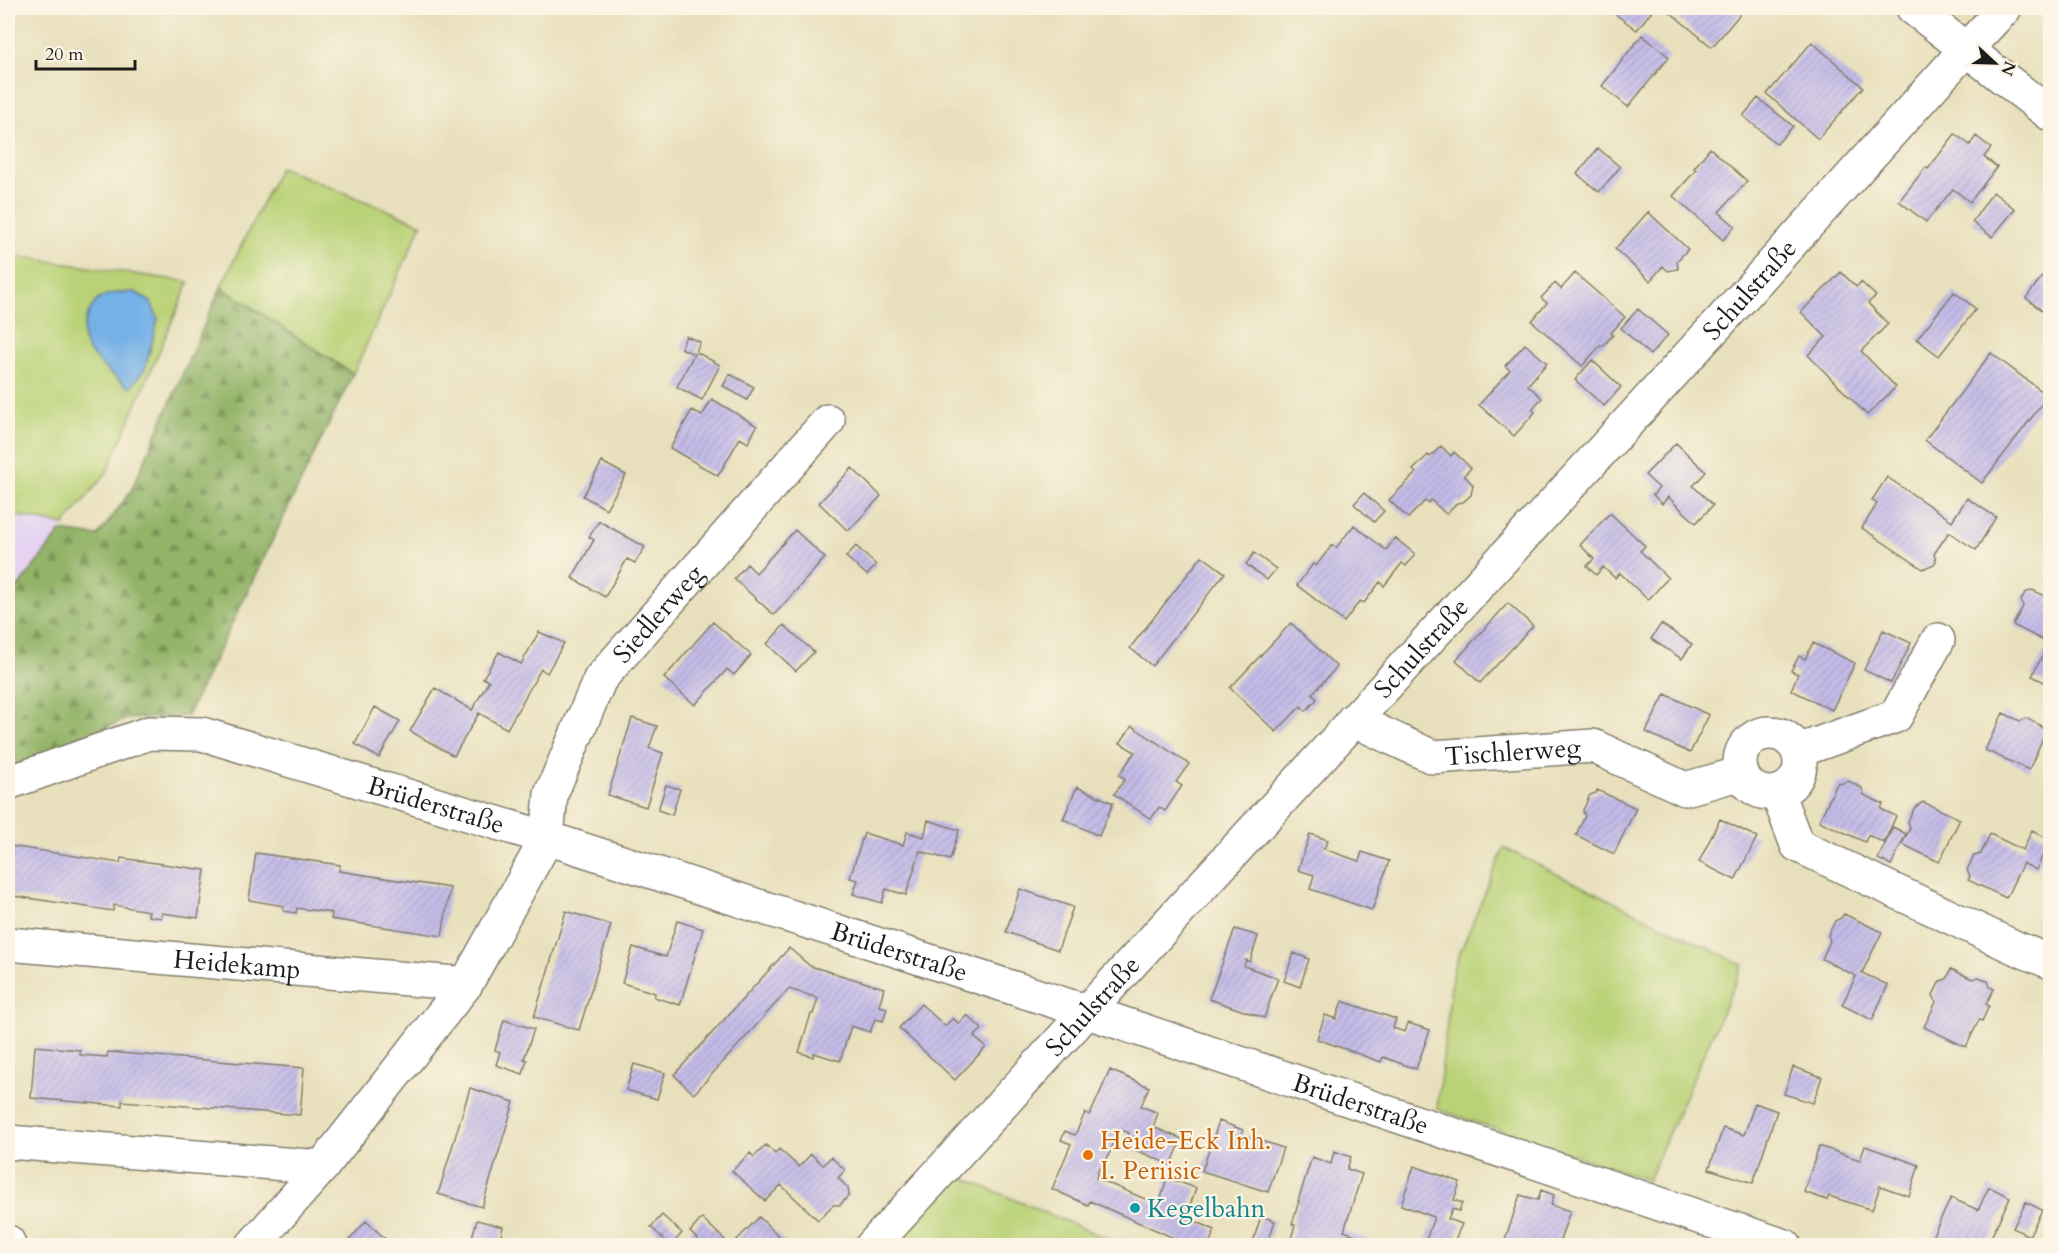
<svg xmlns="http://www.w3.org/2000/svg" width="2058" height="1253" viewBox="0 0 2058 1253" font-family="Cardo,serif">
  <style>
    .built { fill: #e5d3f1 }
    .green { fill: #bad277; stroke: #6b774a; stroke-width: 1.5 }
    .forest { fill: url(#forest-firs); stroke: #586842; stroke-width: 1.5 }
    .water { fill: #75b0e6; stroke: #486681; stroke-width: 1.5 }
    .building { fill: url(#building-hatch) }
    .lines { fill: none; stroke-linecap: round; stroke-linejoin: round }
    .minor-casing { stroke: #827e6c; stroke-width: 36 }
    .tertiary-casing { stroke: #827e6c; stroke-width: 36 }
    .secondary-casing { stroke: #827e6c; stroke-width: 36 }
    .minor { stroke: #fff; stroke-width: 33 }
    .tertiary { stroke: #fff; stroke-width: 33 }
    .secondary { stroke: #fff; stroke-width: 33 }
    .food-dot { fill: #e8710a; stroke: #fcf5e5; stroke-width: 2 }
    .culture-dot { fill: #0f9aa8; stroke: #fcf5e5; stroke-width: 2 }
    .labels { text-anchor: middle; stroke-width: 4.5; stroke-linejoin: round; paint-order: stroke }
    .street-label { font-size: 26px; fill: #1c1c1c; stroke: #fcf5e5 }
    .food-label { font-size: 26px; fill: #c56008; stroke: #fcf5e5; text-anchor: start }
    .culture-label { font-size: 26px; fill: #0d838f; stroke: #fcf5e5; text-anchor: start }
  </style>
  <defs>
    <pattern id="forest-firs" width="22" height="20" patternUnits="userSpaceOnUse" patternTransform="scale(1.5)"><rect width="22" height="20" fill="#93b468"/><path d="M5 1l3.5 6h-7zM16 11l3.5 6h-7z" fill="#779255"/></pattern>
    <pattern id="building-hatch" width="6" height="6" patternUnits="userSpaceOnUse" patternTransform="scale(1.5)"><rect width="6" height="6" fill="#c4bce8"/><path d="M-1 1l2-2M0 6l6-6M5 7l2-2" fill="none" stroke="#a8a1c6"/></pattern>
  </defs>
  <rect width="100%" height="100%" fill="#fcf5e5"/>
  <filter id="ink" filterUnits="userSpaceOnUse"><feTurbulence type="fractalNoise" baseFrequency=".0167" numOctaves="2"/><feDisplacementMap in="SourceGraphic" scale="12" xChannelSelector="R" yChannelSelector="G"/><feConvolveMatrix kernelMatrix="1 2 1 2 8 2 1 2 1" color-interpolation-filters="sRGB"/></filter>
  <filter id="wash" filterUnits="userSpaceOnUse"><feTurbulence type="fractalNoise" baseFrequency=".008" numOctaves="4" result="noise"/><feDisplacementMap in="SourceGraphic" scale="24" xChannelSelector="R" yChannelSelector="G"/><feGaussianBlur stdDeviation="1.35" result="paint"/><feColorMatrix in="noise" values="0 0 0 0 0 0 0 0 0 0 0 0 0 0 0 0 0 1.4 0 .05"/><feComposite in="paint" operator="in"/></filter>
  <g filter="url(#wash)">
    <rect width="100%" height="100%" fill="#e8e0bc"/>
    <!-- built -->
    <path class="built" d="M8 514 64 525 8 600Z"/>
    <!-- green -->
    <path class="green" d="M280 167 422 224 353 374 221 287Z
      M8 255 189 282 107 472 64 525 8 514Z
      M1504 848 1743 965 1648 1180 1437 1109 1453 969Z
      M949 1172 1122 1245 884 1246Z"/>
    <!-- forest -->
    <path class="forest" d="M221 287 353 374 187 716 126 719 8 770V600L61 531 98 536 131 491Z"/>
    <!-- water -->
    <path class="water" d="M135 292 151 302 158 319 145 369 130 388C115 377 95 362 86 346 78 330 90 300 107 295 116 292 127 293 135 292Z"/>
    <g id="blocks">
      <!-- building -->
      <path class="building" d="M1607 8H1654L1637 30Z
        M1665 8H1736L1742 12 1712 47Z
        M1642 35 1669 57 1628 107 1602 86Z
        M1812 42 1863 87 1818 139 1767 94Z
        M1758 98 1793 126 1777 144 1743 116Z
        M1955 134 1970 145 1976 136 1991 148 1984 157 1997 167 1970 202 1953 189 1926 222 1899 201 1926 167 1928 169Z
        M1598 148 1620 167 1599 192 1577 174Z
        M1710 148 1747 181 1719 212 1735 226 1723 240 1673 196 1696 170 1694 168Z
        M1993 192 2015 209 1992 237 1972 222Z
        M1648 212 1688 249 1677 261 1678 269 1668 271 1663 266 1650 281 1615 249Z
        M2050 266V317L2026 298Z
        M1841 272 1856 287 1861 282 1876 296 1868 303 1888 324 1861 351 1896 387 1867 415 1808 355 1826 337 1801 312Z
        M1575 273 1625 317 1611 333 1613 335 1603 346 1601 345 1582 366 1532 321 1547 303 1541 298 1555 283 1561 289Z
        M1954 292 1976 309 1939 356 1917 339Z
        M1638 309 1668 335 1650 355 1621 328Z
        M686 336 700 342 696 352 720 365 702 400 677 387 694 354 681 348Z
        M1525 344 1547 363 1528 385 1542 398 1532 409 1535 412 1514 436 1479 405 1510 370 1505 366Z
        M1991 353 2048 396 1982 483 1925 440Z
        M1592 360 1621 387 1604 406 1575 380Z
        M730 374 754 387 747 400 723 386Z
        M712 399 757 426 748 443 740 438 718 476 670 448 692 410 702 416Z
        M1676 443 1706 472 1693 486 1713 505 1696 523 1668 497 1662 504 1653 495 1659 488 1645 475Z
        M1441 446 1451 456 1454 452 1471 468 1464 475 1473 485 1471 495 1463 502 1457 503 1446 514 1431 500 1428 503 1425 501 1408 518 1389 500 1416 473 1413 470 1428 455 1430 457Z
        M602 462 626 475 606 509 583 496Z
        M852 468 881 496 848 531 819 503Z
        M1887 477 1952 521 1967 498 1996 517 1976 550 1949 532 1934 554 1936 561 1934 564 1923 569 1862 528 1877 504 1872 500Z
        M1364 493 1384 511 1374 522 1354 504Z
        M1610 513 1645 546 1640 551 1668 578 1648 600 1620 573 1615 578 1603 567 1596 575 1587 566 1594 559 1580 545Z
        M599 521 645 547 635 563 627 559 605 597 572 578 594 540 589 537Z
        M1354 525 1386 550 1395 538 1415 554 1406 566 1402 563 1384 586 1380 582 1364 603 1360 601 1344 622 1297 585 1313 564 1316 566 1332 545 1336 548Z
        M795 530 825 558 774 615 734 579 747 564 756 573Z
        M856 546 876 565 867 575 846 557Z
        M1254 553 1276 569 1267 580 1246 564Z
        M1202 556 1225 573 1152 666 1130 648Z
        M2032 590 2045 596 2050 595V644L2013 625 2023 606 2021 600 2025 593Z
        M1508 603 1533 626 1480 683 1456 660Z
        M713 622 751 655 734 675 727 669 695 705 664 678Z
        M1291 623 1337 667 1312 694 1317 699 1306 711 1301 706 1276 732 1230 688Z
        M1661 624 1692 644 1682 659 1651 639Z
        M784 625 814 652 796 671 767 644Z
        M1883 630 1911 643 1891 683 1864 670Z
        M539 632 564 643 547 673 541 669 507 729 479 713 454 756 410 731 435 688 472 710 489 681 483 678 499 652 521 664Z
        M1813 643 1855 663 1832 710 1791 690 1798 674 1791 671 1799 656 1805 659Z
        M2046 649 2050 651V685L2032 676Z
        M1665 694 1709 715 1690 753 1646 732Z
        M375 707 400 721 379 758 355 744Z
        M2003 713 2020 721 2026 718 2040 725 2045 733 2029 770 1985 750Z
        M632 718 657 726 649 748 663 753 646 807 608 795Z
        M1132 726 1189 764 1176 782 1182 786 1165 811 1159 807 1151 819 1114 794 1125 779 1119 775 1135 752 1120 743Z
        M1848 781 1862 788 1864 795 1883 804 1881 809 1896 816 1884 843 1868 835 1865 842 1819 821 1838 782 1840 784Z
        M666 785 680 789 672 815 658 810Z
        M1077 787 1113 803 1099 836 1063 819Z
        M1597 790 1636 808 1614 854 1576 835 1585 816 1583 810 1590 795 1596 793Z
        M1923 802 1960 819 1939 862 1902 844 1910 828 1908 821 1915 807Z
        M1720 819 1757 837 1735 880 1699 862Z
        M928 820 959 830 950 860 920 851 906 895 886 889 882 903 853 894 858 880 850 878 864 833 903 845 907 832 924 837Z
        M1893 827 1906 834 1891 865 1878 859Z
        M2032 830 2050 840 2036 870 2023 863 2006 898 1968 880 1970 877 1967 870 1974 856 1981 854 1990 834 2023 850Z
        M1310 834 1328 840 1324 849 1359 861 1362 852 1389 861 1372 910 1310 889 1314 875 1298 870Z
        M10 846 120 863 121 858 205 870 198 918 162 913 161 918 148 916 149 911 114 905 113 911 8 895V862Z
        M256 853 340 865 339 871 450 888 442 936 331 919 332 913 297 908 296 913 283 911 284 906 249 900Z
        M1020 889 1073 907 1058 950 1006 932Z
        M566 911 611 925 579 1030 534 1017Z
        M1844 914 1882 932 1862 973 1888 985 1872 1020 1842 1005 1856 976 1822 959 1830 941 1828 935 1835 921 1841 918Z
        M677 921 703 929 680 1005 654 997 655 993 622 983 633 947 666 957Z
        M1235 929 1258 936 1250 962 1246 960 1244 966 1278 978 1264 1018 1209 999Z
        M789 948 810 966 884 988 879 1006 887 1008 883 1021 875 1019 870 1032 851 1026 840 1061 814 1053 813 1057 799 1052 811 1014H813L818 998 789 989 694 1094 674 1075Z
        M1294 953 1309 959 1300 987 1284 981Z
        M1951 969 1972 979 1979 977 1988 981 1990 987 1994 989 1986 1004 1989 1006 1982 1021 1979 1020 1966 1047 1924 1027 1936 1002 1933 995 1940 981 1947 979Z
        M1342 1001 1396 1019 1393 1028 1405 1032 1408 1023 1430 1030 1416 1069 1383 1057 1381 1062 1317 1039 1325 1015 1336 1019Z
        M921 1004 945 1026 953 1018 959 1024 967 1015 982 1029 974 1037 986 1047 955 1080 899 1028Z
        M504 1020 534 1029 524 1059 527 1060 523 1074 496 1065 500 1052 495 1050Z
        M35 1046 80 1050V1055L107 1057 108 1052 304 1068 300 1115 122 1101V1106L31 1098Z
        M634 1064 665 1073 657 1099 626 1090Z
        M1793 1067 1822 1077 1813 1103 1784 1094Z
        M1110 1070 1149 1087 1141 1106 1158 1113 1153 1127 1182 1139 1171 1165 1124 1145 1129 1133 1119 1129 1103 1169 1099 1168 1096 1178 1159 1205 1167 1178 1196 1188 1186 1217 1215 1230 1208 1246H1192L1090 1201 1088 1205 1052 1189 1071 1144 1061 1140 1065 1131 1075 1135 1085 1113 1090 1115Z
        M470 1088 514 1102 482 1207 438 1194Z
        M1755 1103 1777 1111 1753 1183 1709 1169 1723 1128 1744 1135Z
        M1219 1121 1243 1130 1241 1134 1283 1148 1268 1192 1202 1171Z
        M766 1145 775 1154 779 1149 799 1167 811 1154 823 1165 831 1157 845 1170 838 1178 848 1188 849 1195 840 1205H833L818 1220 781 1185 765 1201 732 1171 750 1153 754 1157Z
        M1819 1146 1860 1160 1865 1146 1919 1165 1909 1196 1880 1186 1872 1210 1829 1196 1827 1200 1804 1192Z
        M1334 1151 1351 1157 1347 1169 1362 1174 1344 1231 1386 1246H1289L1295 1225 1292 1224 1299 1201H1298L1312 1157 1331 1164Z
        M1414 1166 1460 1182 1454 1200 1462 1203 1459 1211 1452 1209 1448 1219 1462 1224 1452 1246H1444L1426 1240 1434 1217 1401 1205Z
        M1989 1187 2010 1197 1987 1246H1949L1932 1237 1951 1198 1978 1210Z
        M1541 1190 1554 1195 1551 1205 1570 1211 1558 1246H1503L1520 1195 1538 1200Z
        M2026 1202 2042 1210 2029 1236 2013 1228Z
        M662 1215 682 1233 671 1246 651 1227Z
        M1261 1216 1275 1221 1267 1246 1253 1242Z
        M759 1217 789 1246H731Z
        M702 1218 727 1242 724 1246H705L690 1232Z
        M477 1220 503 1227 498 1246H476L470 1244Z
        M366 1221 393 1246H344Z"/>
    </g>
  </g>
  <g filter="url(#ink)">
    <use href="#blocks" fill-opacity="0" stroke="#827e6c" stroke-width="1.5"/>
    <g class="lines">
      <!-- minor casing -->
      <g class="minor-casing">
        <g id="minor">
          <path id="s1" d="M1353 720 1433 757 1593 746 1685 789 1742 773"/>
          <circle cx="1770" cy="763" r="30"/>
          <path d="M1798 751 1896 716 1938 640"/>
          <path id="s2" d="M8 783 149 733 202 734 547 838 1088 1012 1785 1246"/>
          <path d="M1777 792 1797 845 2014 947 2050 962"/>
          <path id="s3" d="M8 944 466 984"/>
          <path d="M8 1142 322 1167"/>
          <path d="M8 1242 9 1246"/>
          <path id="s4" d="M252 1246 322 1167 466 984 547 838 551 794 600 679 828 421"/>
          <path id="s5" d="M872 1246 1729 312 1967 48"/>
        </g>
      </g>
      <!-- tertiary casing -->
      <g class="tertiary-casing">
        <path id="tertiary" d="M1967 48 2005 8"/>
      </g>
      <!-- secondary casing -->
      <g class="secondary-casing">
        <path id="secondary" d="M1913 8 2050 114"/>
      </g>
      <!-- minor -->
      <use href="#minor" class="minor"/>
      <!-- tertiary -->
      <use href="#tertiary" class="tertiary"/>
      <!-- secondary -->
      <use href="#secondary" class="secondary"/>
    </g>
  </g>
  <!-- markers -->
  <circle class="food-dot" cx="1088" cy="1155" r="6"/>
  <circle class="culture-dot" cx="1135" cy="1208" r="6"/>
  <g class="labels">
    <!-- street labels -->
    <g class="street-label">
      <text dy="9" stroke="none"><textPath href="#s5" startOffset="1298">Schulstraße</textPath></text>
      <text dy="9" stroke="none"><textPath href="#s4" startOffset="762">Siedlerweg</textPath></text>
      <text dy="9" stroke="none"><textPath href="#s5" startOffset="812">Schulstraße</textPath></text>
      <text dy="9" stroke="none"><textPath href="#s1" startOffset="168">Tischlerweg</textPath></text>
      <text dy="9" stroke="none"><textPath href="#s2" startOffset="447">Brüderstraße</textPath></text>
      <text dy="9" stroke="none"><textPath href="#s2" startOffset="933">Brüderstraße</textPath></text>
      <text dy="9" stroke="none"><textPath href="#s3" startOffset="230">Heidekamp</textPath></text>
      <text dy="9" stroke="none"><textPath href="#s5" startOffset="326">Schulstraße</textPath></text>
      <text dy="9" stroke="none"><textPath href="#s2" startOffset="1419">Brüderstraße</textPath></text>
    </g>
    <!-- food labels -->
    <g class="food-label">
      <text x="1100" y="1149">Heide-Eck Inh.<tspan x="1100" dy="30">I. Periisic</tspan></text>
    </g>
    <!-- culture labels -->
    <g class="culture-label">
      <text x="1147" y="1217">Kegelbahn</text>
    </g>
  </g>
  <!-- margin -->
  <rect width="2058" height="1253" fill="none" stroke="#fcf5e5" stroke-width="30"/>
  <!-- north arrow -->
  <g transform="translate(1995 63) rotate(112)" stroke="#fcf5e5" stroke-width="4.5" paint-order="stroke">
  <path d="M0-4.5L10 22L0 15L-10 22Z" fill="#1c1c1c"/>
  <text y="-9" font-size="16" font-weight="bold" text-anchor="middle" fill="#1c1c1c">N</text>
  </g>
  <!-- scale -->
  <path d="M36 60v9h99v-9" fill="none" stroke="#1c1c1c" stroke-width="3"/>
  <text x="45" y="60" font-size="18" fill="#1c1c1c" stroke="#fcf5e5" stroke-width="4.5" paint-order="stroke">20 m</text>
</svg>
